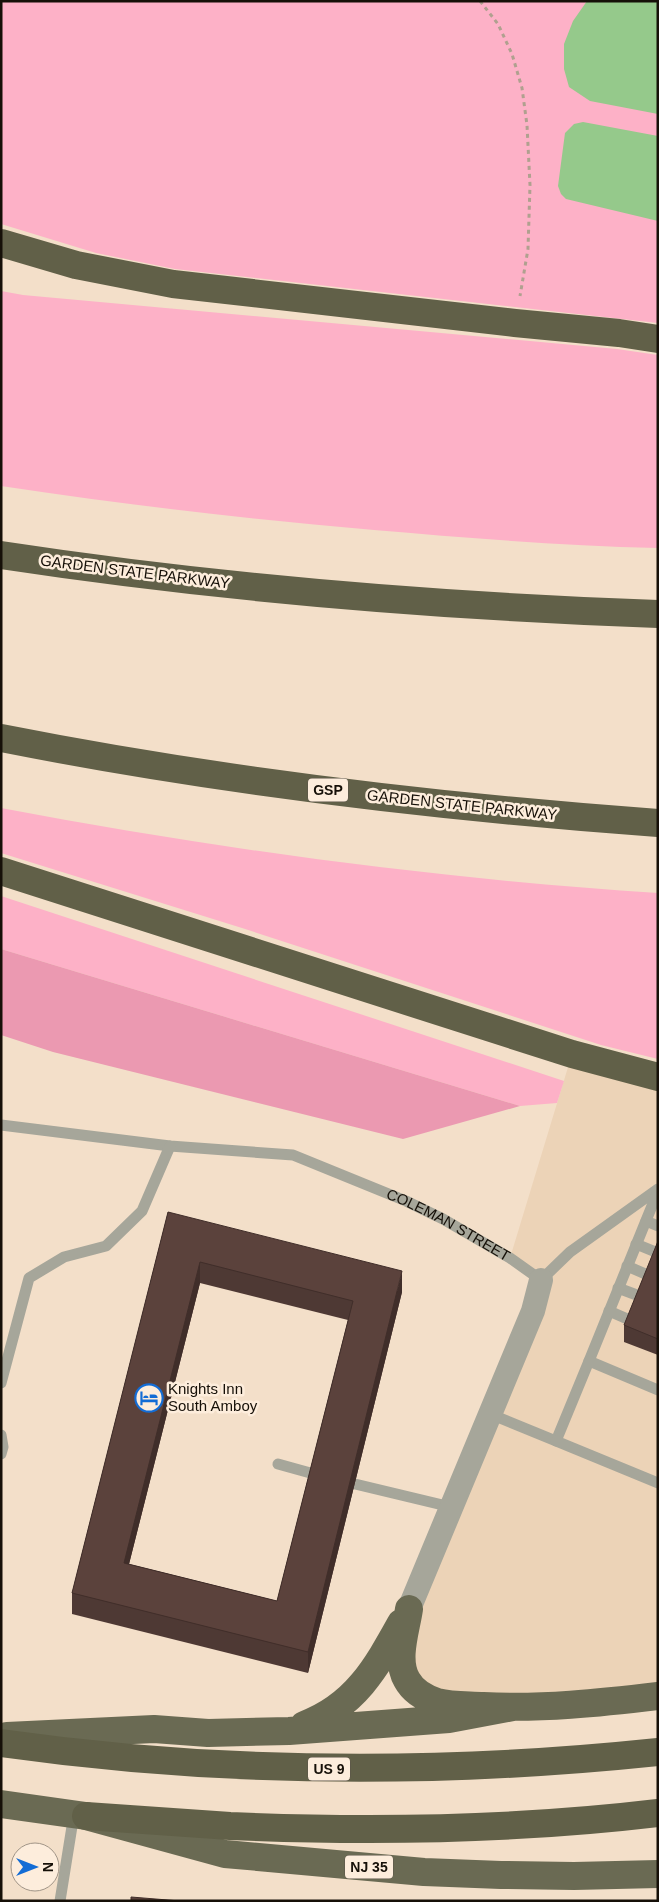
<svg xmlns="http://www.w3.org/2000/svg" width="659" height="1902" viewBox="0 0 659 1902" font-family="Arial,sans-serif">
  <style>
    .built { fill: #ecd3b7 }
    .green { fill: #fdb1c7 }
    .forest { fill: #eb99b1 }
    .water { fill: #95c98b }
    .lines { fill: none; stroke-linecap: round; stroke-linejoin: round }
    .path { stroke: #b0a08f; stroke-width: 3; stroke-dasharray: 4 4; stroke-linecap: butt }
    .service { stroke: #a6a69a; stroke-width: 11 }
    .minor { stroke: #a6a69a; stroke-width: 24 }
    .trunk { stroke: #6a6a53; stroke-width: 28 }
    .motorway { stroke: #616048; stroke-width: 28 }
    .wall { fill: #4e3934; fill-rule: evenodd }
    .shaded-wall { fill: #402e2a }
    .building { fill: #5b423c; stroke: #402e2a; fill-rule: evenodd }
    .labels { text-anchor: middle; stroke-width: 5; stroke-linejoin: round; paint-order: stroke }
    .shield { fill: #fdeddc; stroke: #5b5248; stroke-width: 1 }
    .shield-label { font-size: 14px; font-weight: bold; fill: #161008 }
    .street-label { font-size: 15px; fill: #161008; stroke: #fdeddc }
    .poi-label { font-size: 15px; fill: #161008; stroke: #fdeddc; text-anchor: start }
  </style>
  <rect width="100%" height="100%" fill="#f3dfc9"/>
  <!-- built -->
  <path class="built" d="M572 1054 658 1077V1696L451 1704 402 1659 541 1280 510 1258Z"/>
  <!-- green -->
  <path class="green" d="M1 1H658V323L175 269 96 253 1 224Z
    M1 291 23 295 617 349 658 355V548C563 546 468 538 374 530 249 519 125 505 1 486Z
    M1 808C218 849 438 879 658 893V1059L601 1045 242 928 1 853Z
    M1 896 564 1081 557 1103 520 1106 1 949Z"/>
  <!-- forest -->
  <path class="forest" d="M1 949 520 1106 403 1139 53 1052 1 1035Z"/>
  <!-- water -->
  <path class="water" d="M587 1H658V114L590 101 569 87 564 69V44L573 21Z
    M583 122 658 136V221L566 199 561 194 558 186 565 133 574 124Z"/>
  <g class="lines">
    <!-- path -->
    <path class="path" d="M480 1 498 24 512 54 522 88 527 125 530 185 528 249 520 296"/>
    <!-- service -->
    <g class="service">
      <path id="s1" d="M1 1125 170 1146 293 1155 406 1201 443 1219 510 1258 541 1280 570 1252 658 1189"/>
      <path d="M646 1221 658 1226"/>
      <path d="M636 1244 658 1253"/>
      <path d="M627 1266 650 1276"/>
      <path d="M618 1288 642 1297"/>
      <path d="M609 1311 632 1321"/>
      <path d="M589 1361 658 1191"/>
      <path d="M1 1383 29 1278 64 1257 106 1246 142 1211 170 1146"/>
      <path d="M490 1414 556 1441 589 1361 658 1390"/>
      <path d="M1 1435 3 1447 1 1454"/>
      <path d="M556 1441 658 1483"/>
      <path d="M278 1464 314 1474"/>
      <path d="M355 1484 451 1507"/>
      <path d="M60 1901 74 1814"/>
    </g>
    <!-- minor -->
    <path class="minor" d="M409 1609 533 1311 541 1280"/>
    <!-- trunk -->
    <path class="trunk" d="M409 1609C406 1630 395 1660 407 1680 413 1691 425 1698 437 1702 452 1706 468 1705 483 1706 541 1709 600 1703 658 1696
      M304 1725C355 1706 376 1668 401 1623
      M7 1736 154 1729 208 1733 289 1731 449 1719 513 1707
      M1 1804 86 1816 225 1854 424 1872 501 1875 574 1876 658 1874"/>
    <!-- motorway -->
    <path class="motorway" d="M1 243 76 265 173 284 515 323 619 333 658 339
      M1 555C218 588 438 606 658 614
      M1 738C218 781 438 807 658 823
      M1 871 572 1054 658 1077
      M1 1743C220 1774 438 1775 658 1752
      M86 1816C134 1819 182 1823 230 1826 372 1832 516 1830 658 1813"/>
  </g>
  <!-- wall -->
  <path class="wall" d="M168 1212 402 1292 308 1673 72 1614V1593ZM200 1283 348 1320 277 1601 129 1564Z
    M658 1241V1355L624 1342V1325Z"/>
  <!-- shaded-wall -->
  <path class="shaded-wall" d="M200 1262V1283L124 1584V1563Z
    M402 1271V1292L308 1673V1652Z"/>
  <!-- building -->
  <path class="building" d="M168 1212 402 1271 308 1652 72 1593ZM200 1262 353 1301 277 1601 124 1563Z
    M658 1241V1339L624 1325Z
    M131 1897 180 1901H131Z"/>
  <!-- icons -->
  <defs>
    <g id="hotel-ring" transform="scale(1.4375)"><circle r="9.5" fill="#fdeddc" stroke="#136cd5" stroke-width="1.5"/><path d="M-6-4.5h1.5V1H6V5H4.5V3h-9V5H-6ZM-4 0a1.8 1.8 0 1 1 3.6 0ZM.5 0V-2.5h3Q6-2.5 6 0Z" fill="#136cd5"/></g>
  </defs>
  <g fill-rule="evenodd">
    <use href="#hotel-ring" x="149" y="1398"/>
  </g>
  <g class="labels">
    <!-- shield labels -->
    <g class="shield">
      <rect x="308" y="778.5" width="40" height="23" rx="4"/>
      <rect x="308" y="1757.5" width="42" height="23" rx="4"/>
      <rect x="345" y="1855.5" width="48" height="23" rx="4"/>
    </g>
    <g class="shield-label">
      <text x="328" y="795">GSP</text>
      <text x="329" y="1774">US 9</text>
      <text x="369" y="1872">NJ 35</text>
    </g>
    <!-- street labels -->
    <g class="street-label">
      <text transform="translate(135 572) rotate(7)" y="5">GARDEN STATE PARKWAY</text>
      <text transform="translate(462 805) rotate(6)" y="5">GARDEN STATE PARKWAY</text>
      <text dy="5" stroke="none"><textPath href="#s1" startOffset="464">COLEMAN STREET</textPath></text>
    </g>
    <!-- poi labels -->
    <g class="poi-label">
      <text x="168" y="1394">Knights Inn<tspan x="168" dy="17">South Amboy</tspan></text>
    </g>
  </g>
  <!-- border -->
  <rect width="659" height="1902" fill="none" stroke="#161008" stroke-width="5"/>
  <!-- north arrow -->
  <g transform="translate(35 1867) rotate(90)"><circle r="24" fill="#fdeddc" stroke="#a19587"/>
  <path d="M0-4L9 19L0 12L-9 19Z" fill="#136cd5"/>
  <text y="-8" font-size="14" font-weight="bold" text-anchor="middle" fill="#161008">N</text>
  </g>
</svg>
